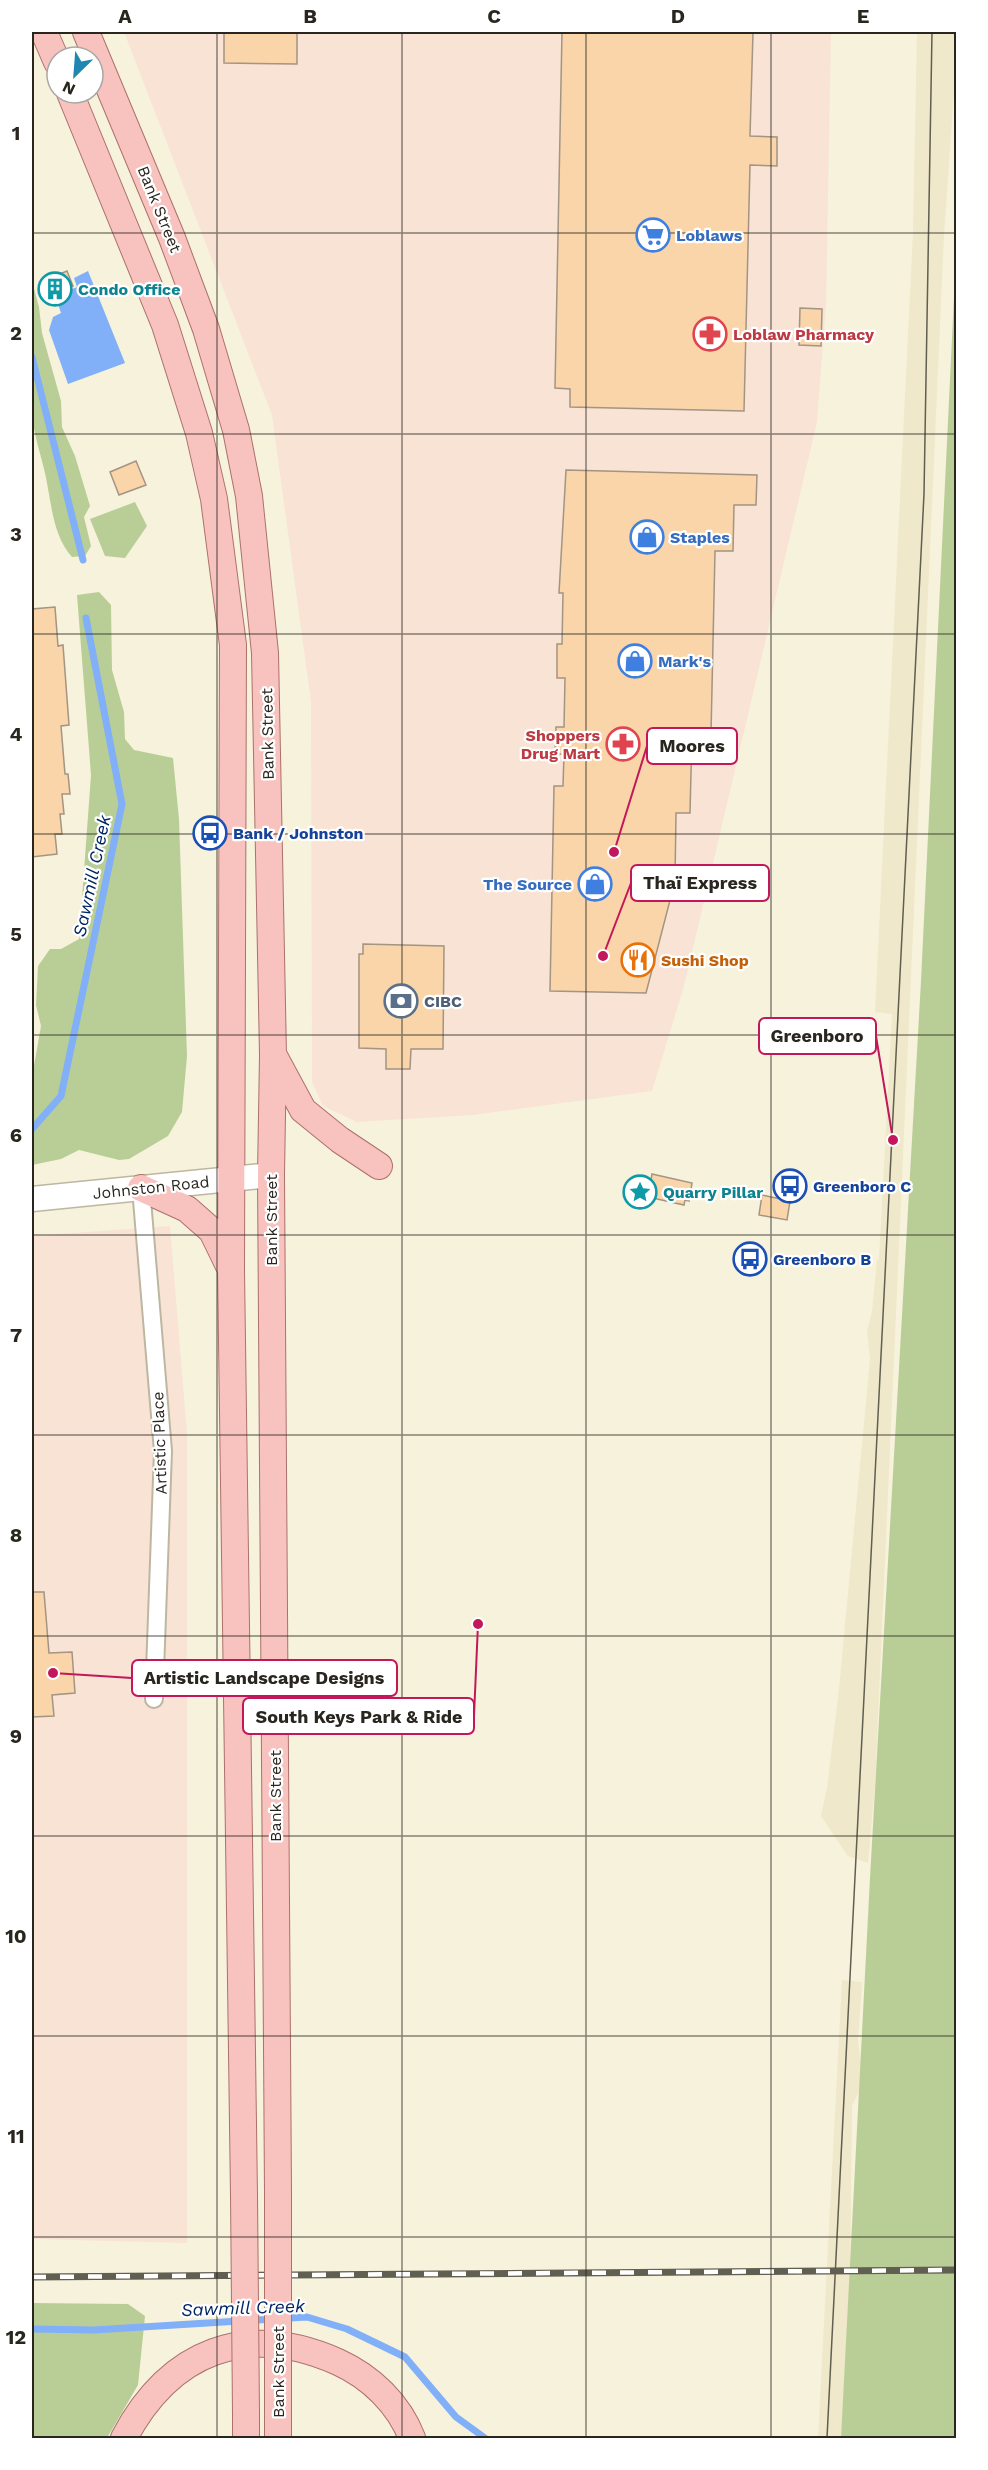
<svg xmlns="http://www.w3.org/2000/svg" width="988" height="2470" viewBox="0 0 988 2470" font-family="'Work Sans',sans-serif">
  <style>
    .commercial { fill: #f8e3d5 }
    .built { fill: #efe8ca }
    .green { fill: #b9ce97 }
    .water { fill: #81aff8 }
    .lines { fill: none; stroke-linecap: round; stroke-linejoin: round }
    .stream { stroke: #81aff8; stroke-width: 7 }
    .building { fill: #f9d5a9; stroke: #a39483; stroke-width: 1.5 }
    .street-casing { stroke: #bdb7a2; stroke-width: 20 }
    .secondary-casing { stroke: #bdb7a2; stroke-width: 27 }
    .primary-casing { stroke: #ac716b; stroke-width: 28 }
    .street { stroke: #fff; stroke-width: 16 }
    .secondary { stroke: #fff; stroke-width: 24 }
    .primary { stroke: #f8c2bf; stroke-width: 26 }
    .tram { stroke: #615e52; stroke-width: 1.5 }
    .rail-casing { stroke: #615e52; stroke-width: 7 }
    .rail { stroke: #fff; stroke-width: 4.5; stroke-dasharray: 14; stroke-linecap: butt }
    .primary-bridge-casing { stroke: #ac716b; stroke-width: 28; stroke-linecap: butt }
    .primary-bridge { stroke: #f8c2bf; stroke-width: 26 }
    .grid { fill: none; stroke: #28261e; stroke-width: 1.5; stroke-opacity: 0.55 }
    .labels { text-anchor: middle; stroke-width: 4.5; stroke-linejoin: round; paint-order: stroke }
    .street-label { font-size: 16px; fill: #28261e; stroke: #fff }
    .shop-label { font-size: 16px; font-weight: bold; fill: #366cbe; stroke: #fff; text-anchor: start }
    .culture-label { font-size: 16px; font-weight: bold; fill: #0d838f; stroke: #fff; text-anchor: start }
    .health-label { font-size: 16px; font-weight: bold; fill: #be3a42; stroke: #fff; text-anchor: start }
    .transit-label { font-size: 16px; font-weight: bold; fill: #164399; stroke: #fff; text-anchor: start }
    .food-label { font-size: 16px; font-weight: bold; fill: #c56008; stroke: #fff; text-anchor: start }
    .service-label { font-size: 16px; font-weight: bold; fill: #4e5e75; stroke: #fff; text-anchor: start }
    .water-label { font-size: 18px; font-style: italic; fill: #002564; stroke: #fff }
    .leader { fill: none; stroke: #c2185b; stroke-width: 2 }
    .callout-dot { fill: #c2185b; stroke: #fff; stroke-width: 2 }
    .callout { fill: #fff; stroke: #c2185b; stroke-width: 2 }
    .callout-label { font-size: 18px; text-anchor: middle; font-weight: bold; fill: #28261e }
    .neatline { fill: none; stroke: #28261e; stroke-width: 2 }
    .grid-label { font-size: 20px; text-anchor: middle; font-weight: bold; fill: #28261e }
  </style>
  <rect width="100%" height="100%" fill="#f7f2dc"/>
  <!-- commercial -->
  <path class="commercial" d="M124 32H831L826 305 817 422 684 986 652 1091 472 1115 357 1122 323 1106 312 1082 311 702 272 415Z
    M170 1226 187 1434V2243L32 2239V1236Z"/>
  <!-- built -->
  <path class="built" d="M917 32H956V62L944 235 875 1785 868 1863 848 1856 821 1816 827 1788 839 1689 870 1359 867 1331 872 1312 877 1260H879L892 1014 875 1012 913 232Z
    M842 1980 862 1982 858 2040 861 2063 860 2089 852 2106 850 2290 841 2438H818Z"/>
  <!-- green -->
  <path class="green" d="M956 255V2438H841L870 1878 921 981Z
    M32 281 39 307 42 333 61 401 62 427 75 456 90 506 84 517 91 546 85 556 72 557C54 537 52 509 47 483 43 459 33 436 32 411 29 368 31 324 32 281Z
    M135 502 147 526 125 558 105 556 90 519Z
    M99 592 111 605 112 670 124 712 125 739 134 750 173 758 179 819 187 1056 182 1112 168 1136 129 1159 119 1160 79 1150 61 1159 32 1165V1077L41 1026 36 1005 38 966 50 949H61L79 939 91 775 77 595Z
    M32 2303 128 2304 145 2316 138 2385 107 2438H32Z"/>
  <!-- water -->
  <path class="water" d="M88 271 125 363 68 384 49 330 53 317 61 313 58 304 66 299 63 293 77 287 74 278Z"/>
  <g class="lines">
    <!-- stream -->
    <path class="stream" d="M32 357 83 560
      M32 1129 61 1096 122 804 86 618
      M32 2329 94 2330 307 2317 347 2329 405 2357 456 2417 485 2438"/>
  </g>
  <!-- building -->
  <path class="building" d="M224 32H297V64L224 63Z
    M562 32H753L750 136 777 137V166L750 165 744 411 570 407V389L555 388Z
    M67 271 73 286 46 297 40 282Z
    M800 308 822 309 821 346 799 345Z
    M136 461 146 485 119 495 110 472Z
    M566 470 757 475 756 505H734L733 551H715L711 734 692 733 690 813H676L675 881 646 993 550 991 554 786H563L564 754H555L556 727H564L565 678H557V644H562L563 593H559Z
    M55 607 58 646 63 645 69 725 61 726 65 774H68L70 794H62L64 814H60L62 834H55L57 854 32 857V609Z
    M363 944 444 946 443 1049H411L410 1069H386V1049L359 1048V954H363Z
    M652 1174 692 1183 689 1201 685 1200 684 1205 648 1197Z
    M762 1195 790 1201 787 1220 759 1215Z
    M32 1592H44L49 1653 72 1652 75 1693 52 1695 54 1716 32 1717Z"/>
  <g class="lines">
    <!-- street casing -->
    <g class="street-casing">
      <path id="street" d="M141 1188 163 1451 154 1699"/>
    </g>
    <!-- secondary casing -->
    <g class="secondary-casing">
      <path id="secondary" d="M32 1199 271 1175"/>
    </g>
    <!-- primary casing -->
    <g class="primary-casing">
      <path id="primary" d="M44 32 57 62
        M86 32 172 238 206 329 236 430 249 496 265 653 273 1055 271 1175 278 2192
        M70 93 165 325 199 433 214 499 233 645 231 1270 244 2195
        M275 1058 303 1110 340 1140 379 1166
        M141 1188 187 1209 212 1231 228 1264
        M246 2413V2438
        M124 2438C170 2351 246 2321 338 2362 371 2377 399 2404 412 2438
        M278 2438V2409"/>
    </g>
    <!-- street -->
    <use href="#street" class="street"/>
    <!-- secondary -->
    <use href="#secondary" class="secondary"/>
    <!-- primary -->
    <use href="#primary" class="primary"/>
    <!-- tram -->
    <path class="tram" d="M827 2438 924 494 932 32"/>
    <!-- rail casing -->
    <g class="rail-casing">
      <path id="rail" d="M32 2277 956 2270"/>
    </g>
    <!-- rail -->
    <use href="#rail" class="rail"/>
    <!-- primary-bridge casing -->
    <g class="primary-bridge-casing">
      <path id="primary-bridge" d="M278 2192V2409
        M244 2195 246 2413"/>
    </g>
    <!-- primary-bridge -->
    <use href="#primary-bridge" class="primary-bridge"/>
  </g>
  <!-- grid -->
  <path class="grid" d="M217 32V2438M402 32V2438M586 32V2438M771 32V2438M32 233H956M32 434H956M32 634H956M32 834H956M32 1035H956M32 1235H956M32 1435H956M32 1636H956M32 1836H956M32 2036H956M32 2237H956"/>
  <!-- icons -->
  <defs>
    <g id="supermarket-ring" transform="scale(1.725)"><circle r="9.5" fill="#fff" stroke="#3f7fe0" stroke-width="1.5"/><path d="M-6-5.5h2.5l.6 2H6L4.5 2H-2.5L-4.4-4H-6ZM-1.5 3.2a1.3 1.3 0 1 0 .1 0ZM3 3.2a1.3 1.3 0 1 0 .1 0Z" fill="#3f7fe0"/></g>
    <g id="building-ring" transform="scale(1.725)"><circle r="9.5" fill="#fff" stroke="#0f9aa8" stroke-width="1.5"/><path d="M-4-6H4V6H1V3H-1V6H-4ZM-2.5-4.3h1.7v1.8h-1.7ZM.8-4.3h1.7v1.8H.8ZM-2.5-1h1.7V.8h-1.7ZM.8-1h1.7V.8H.8Z" fill="#0f9aa8"/></g>
    <g id="pharmacy-ring" transform="scale(1.725)"><circle r="9.5" fill="#fff" stroke="#e0444e" stroke-width="1.5"/><path d="M-2-6h4v4h4v4h-4v4h-4v-4h-4v-4h4Z" fill="#e0444e"/></g>
    <g id="shop-ring" transform="scale(1.725)"><circle r="9.5" fill="#fff" stroke="#3f7fe0" stroke-width="1.5"/><path d="M-5-2.5h2.3a2.7 3.5 0 0 1 5.4 0H5L5.5 6h-11ZM-1.5-2.5h3a1.5 2.3 0 0 0-3 0Z" fill="#3f7fe0"/></g>
    <g id="bus-ring" transform="scale(1.725)"><circle r="9.5" fill="#fff" stroke="#1a4fb4" stroke-width="1.5"/><path d="M-5-6H5V4H4V6H2V4H-2V6H-4V4H-5ZM-3.5-4V0h7V-4ZM-3.5 1.2v1.5H-2V1.2ZM2 1.2v1.5H3.5V1.2Z" fill="#1a4fb4"/></g>
    <g id="restaurant-ring" transform="scale(1.725)"><circle r="9.5" fill="#fff" stroke="#e8710a" stroke-width="1.5"/><path d="M-5-6h1v4h1v-4h1v4h1v-4h1v5L-1.5 .5V6h-2V.5L-5-1ZM5-6V6H3V1.5H1.5Q1.5-4 5-6Z" fill="#e8710a"/></g>
    <g id="bank-ring" transform="scale(1.725)"><circle r="9.5" fill="#fff" stroke="#5c6f8a" stroke-width="1.5"/><path d="M-6-4H6V4H-6ZM0-2.3a2.3 2.3 0 1 0 0 4.6a2.3 2.3 0 1 0 0-4.6Z" fill="#5c6f8a"/></g>
    <g id="sight-ring" transform="scale(1.725)"><circle r="9.5" fill="#fff" stroke="#0f9aa8" stroke-width="1.5"/><path d="M0-6L1.8-2.2L6-1.7L2.9 1.2L3.7 5.4L0 3.3L-3.7 5.4L-2.9 1.2L-6-1.7L-1.8-2.2Z" fill="#0f9aa8"/></g>
  </defs>
  <g fill-rule="evenodd">
    <use href="#supermarket-ring" x="653" y="235"/>
    <use href="#building-ring" x="55" y="289"/>
    <use href="#pharmacy-ring" x="710" y="334"/>
    <use href="#shop-ring" x="647" y="537"/>
    <use href="#shop-ring" x="635" y="661"/>
    <use href="#pharmacy-ring" x="623" y="744"/>
    <use href="#bus-ring" x="210" y="833"/>
    <use href="#shop-ring" x="595" y="884"/>
    <use href="#restaurant-ring" x="638" y="960"/>
    <use href="#bank-ring" x="401" y="1001"/>
    <use href="#bus-ring" x="790" y="1186"/>
    <use href="#sight-ring" x="640" y="1192"/>
    <use href="#bus-ring" x="750" y="1259"/>
  </g>
  <g class="labels">
    <!-- street labels -->
    <g class="street-label">
      <text transform="translate(160 209) rotate(68)" y="6">Bank Street</text>
      <text transform="translate(267 734) rotate(-91)" y="6">Bank Street</text>
      <text transform="translate(151 1187) rotate(-6)" y="6">Johnston Road</text>
      <text transform="translate(271 1220) rotate(-90)" y="6">Bank Street</text>
      <text transform="translate(159 1443) rotate(-92)" y="6">Artistic Place</text>
      <text transform="translate(275 1796) rotate(-90)" y="6">Bank Street</text>
      <text transform="translate(278 2372) rotate(-90)" y="6">Bank Street</text>
    </g>
    <!-- shop labels -->
    <g class="shop-label">
      <text x="676" y="241">Loblaws</text>
      <text x="670" y="543">Staples</text>
      <text x="658" y="667">Mark's</text>
      <text x="572" y="890" text-anchor="end">The Source</text>
    </g>
    <!-- culture labels -->
    <g class="culture-label">
      <text x="78" y="295">Condo Office</text>
      <text x="663" y="1198">Quarry Pillar</text>
    </g>
    <!-- health labels -->
    <g class="health-label">
      <text x="733" y="340">Loblaw Pharmacy</text>
      <text x="600" y="741" text-anchor="end">Shoppers<tspan x="600" dy="18">Drug Mart</tspan></text>
    </g>
    <!-- transit labels -->
    <g class="transit-label">
      <text x="233" y="839">Bank / Johnston</text>
      <text x="813" y="1192">Greenboro C</text>
      <text x="773" y="1265">Greenboro B</text>
    </g>
    <!-- food labels -->
    <g class="food-label">
      <text x="661" y="966">Sushi Shop</text>
    </g>
    <!-- service labels -->
    <g class="service-label">
      <text x="424" y="1007">CIBC</text>
    </g>
    <!-- water labels -->
    <g class="water-label">
      <text transform="translate(92 876) rotate(-78)" y="6">Sawmill Creek</text>
      <text transform="translate(243 2308) rotate(-2)" y="6">Sawmill Creek</text>
    </g>
  </g>
  <!-- callouts -->
  <path class="leader" d="M614 852L647 746M603 956L631 883M893 1140L876 1036M53 1673L132 1678M478 1624L474 1716"/>
  <g class="callout-dot">
    <circle cx="614" cy="852" r="6"/>
    <circle cx="603" cy="956" r="6"/>
    <circle cx="893" cy="1140" r="6"/>
    <circle cx="53" cy="1673" r="6"/>
    <circle cx="478" cy="1624" r="6"/>
  </g>
  <g class="callout">
    <rect x="647" y="728" width="90" height="36" rx="6"/>
    <rect x="631" y="865" width="138" height="36" rx="6"/>
    <rect x="759" y="1018" width="117" height="36" rx="6"/>
    <rect x="132" y="1660" width="265" height="36" rx="6"/>
    <rect x="243" y="1698" width="231" height="36" rx="6"/>
  </g>
  <g class="callout-label">
    <text x="692" y="752">Moores</text>
    <text x="700" y="889">Thaï Express</text>
    <text x="817" y="1042">Greenboro</text>
    <text x="264" y="1684">Artistic Landscape Designs</text>
    <text x="359" y="1723">South Keys Park &amp; Ride</text>
  </g>
  <!-- border -->
  <rect width="988" height="2470" fill="none" stroke="#ffffff" stroke-width="66"/>
  <!-- north arrow -->
  <g transform="translate(75 75) rotate(205)"><circle r="28" fill="#ffffff" stroke="#a9a8a5" stroke-width="1.5"/>
  <path d="M0-4.5L10 22L0 15L-10 22Z" fill="#1e86af"/>
  <text y="-9" font-size="16" font-weight="bold" text-anchor="middle" fill="#28261e">N</text>
  </g>
  <rect x="33" y="33" width="922" height="2404" class="neatline"/>
  <g class="grid-label">
    <text x="125" y="23">A</text>
    <text x="310" y="23">B</text>
    <text x="494" y="23">C</text>
    <text x="678" y="23">D</text>
    <text x="863" y="23">E</text>
    <text x="16" y="140">1</text>
    <text x="16" y="340">2</text>
    <text x="16" y="541">3</text>
    <text x="16" y="741">4</text>
    <text x="16" y="941">5</text>
    <text x="16" y="1142">6</text>
    <text x="16" y="1342">7</text>
    <text x="16" y="1542">8</text>
    <text x="16" y="1743">9</text>
    <text x="16" y="1943">10</text>
    <text x="16" y="2143">11</text>
    <text x="16" y="2344">12</text>
  </g>
</svg>
